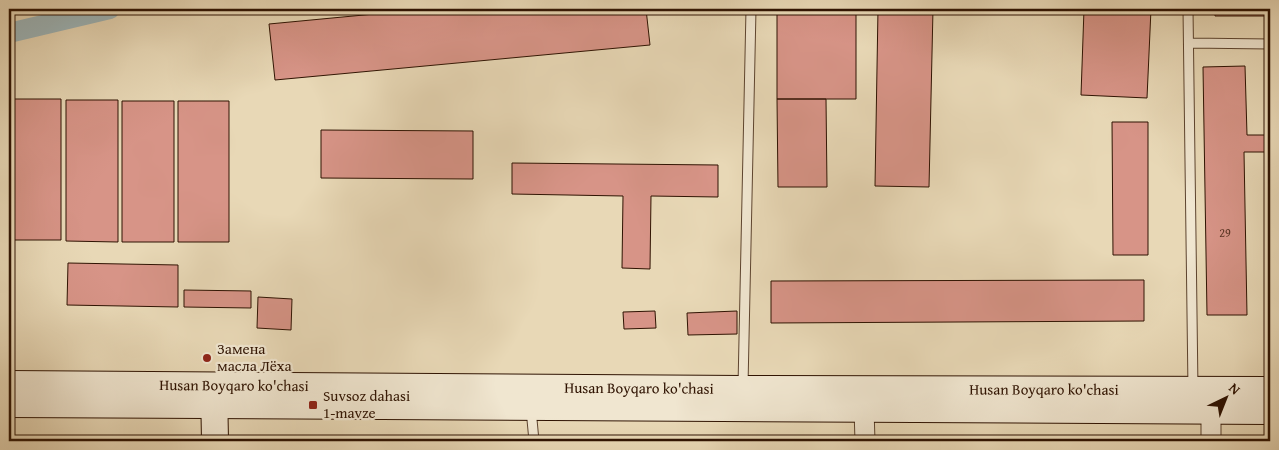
<svg xmlns="http://www.w3.org/2000/svg" width="1279" height="450" viewBox="0 0 1279 450" font-family="'Gentium Book Plus',serif">
  <style>
    .lines { fill: none; stroke-linecap: round; stroke-linejoin: round }
    .canal { stroke: #9db6ba; stroke-width: 20 }
    .building { fill: #d79487; stroke: #2f1302 }
    .lane-casing { stroke: #5d442f; stroke-width: 11 }
    .street-casing { stroke: #5d442f; stroke-width: 21 }
    .secondary-casing { stroke: #2f1302; stroke-width: 28 }
    .lane { stroke: #f0e6d0; stroke-width: 9 }
    .street { stroke: #f0e6d0; stroke-width: 19 }
    .secondary { stroke: #f0e6d0; stroke-width: 26 }
    .poi-dot { fill: #8f2418; stroke: #f0e6d0; stroke-width: 2 }
    .labels { text-anchor: middle; stroke-width: 4.5; stroke-linejoin: round; paint-order: stroke }
    .number-label { font-size: 12px; fill: #593323 }
    .poi-label { font-size: 15px; fill: #2f1302; stroke: #f0e6d0; text-anchor: start }
    .street-label { font-size: 15px; fill: #2f1302; stroke: #f0e6d0 }
  </style>
  <rect width="100%" height="100%" fill="#e8d8b6"/>
  <filter id="stains"><feTurbulence type="fractalNoise" baseFrequency=".004" numOctaves="4"/><feColorMatrix values="0 0 0 0 .2 0 0 0 0 .09 0 0 0 0 .02 0 0 0 .5 -.17"/></filter>
  <radialGradient id="worn" r=".72"><stop offset=".6" stop-color="#630" stop-opacity="0"/><stop offset="1" stop-color="#630" stop-opacity=".3"/></radialGradient>
  <g class="lines">
    <!-- canal -->
    <path class="canal" d="M9 33 110 9"/>
  </g>
  <!-- building -->
  <path class="building" d="M427 9H646L650 45 275 80 269 24Z
    M777 9H856V99H777Z
    M878 9H933L929 187 875 186Z
    M1084 9H1151L1147 98 1081 95Z
    M1215 9H1270V16H1215Z
    M1245 66 1247 135H1270V152H1244L1247 315H1207L1203 67Z
    M10 99H61V240H10Z
    M777 99H826L827 187H778Z
    M66 100H118V242L66 241Z
    M122 101H174V242H122Z
    M178 101H229V242H178Z
    M1112 122H1148V255H1113Z
    M321 130 473 131V179L321 178Z
    M512 163 718 165V197L651 196 650 269 622 268 623 196 512 194Z
    M68 263 178 265V307L67 305Z
    M1144 280V321L771 323V281Z
    M184 290 251 291V308L184 307Z
    M258 297 292 299 291 330 257 328Z
    M655 311 656 328 624 329 623 312Z
    M737 311V334L688 335 687 313Z"/>
  <g class="lines">
    <!-- lane casing -->
    <g class="lane-casing">
      <path id="lane" d="M1188 9 1193 389
        M1189 43 1270 44
        M743 386 751 9
        M531 409 534 441"/>
    </g>
    <!-- street casing -->
    <g class="street-casing">
      <path id="street" d="M1211 398V441
        M864 409 865 441"/>
    </g>
    <!-- secondary casing -->
    <g class="secondary-casing">
      <g id="secondary">
        <path id="s1" d="M9 384 743 389 1270 390"/>
        <path d="M214 387 215 441"/>
        <path d="M9 404 1270 411"/>
      </g>
    </g>
    <!-- lane -->
    <use href="#lane" class="lane"/>
    <!-- street -->
    <use href="#street" class="street"/>
    <!-- secondary -->
    <use href="#secondary" class="secondary"/>
  </g>
  <!-- markers -->
  <g class="poi-dot">
    <circle cx="207" cy="358" r="5"/>
    <rect x="308" y="400" width="10" height="10" rx="2.5"/>
  </g>
  <g class="labels">
    <!-- number labels -->
    <g class="number-label">
      <text x="1225" y="237">29</text>
    </g>
    <!-- poi labels -->
    <g class="poi-label">
      <text x="217" y="354">Замена<tspan x="217" dy="17">масла Лёха</tspan></text>
      <text x="323" y="401">Suvsoz dahasi<tspan x="323" dy="17">1-mavze</tspan></text>
    </g>
    <!-- street labels -->
    <g class="street-label">
      <text dy="5" stroke="none"><textPath href="#s1" startOffset="225">Husan Boyqaro ko'chasi</textPath></text>
      <text dy="5" stroke="none"><textPath href="#s1" startOffset="630">Husan Boyqaro ko'chasi</textPath></text>
      <text dy="5" stroke="none"><textPath href="#s1" startOffset="1035">Husan Boyqaro ko'chasi</textPath></text>
    </g>
  </g>
  <!-- margin -->
  <rect width="1279" height="450" fill="none" stroke="#e8d8b6" stroke-width="30"/>
  <rect x="10" y="10" width="1259" height="430" fill="none" stroke="#2f1302" stroke-width="2.5"/>
  <rect x="15" y="15" width="1249" height="420" fill="none" stroke="#2f1302"/>
  <!-- north arrow -->
  <g transform="translate(1226 398) rotate(43)" stroke="#f0e6d0" stroke-width="4" paint-order="stroke">
  <path d="M0-4L9 19L0 12L-9 19Z" fill="#2f1302"/>
  <text y="-8" font-size="14" font-weight="bold" text-anchor="middle" fill="#2f1302">N</text>
  </g>
  <rect width="100%" height="100%" filter="url(#stains)"/>
  <rect width="100%" height="100%" fill="url(#worn)"/>
</svg>
